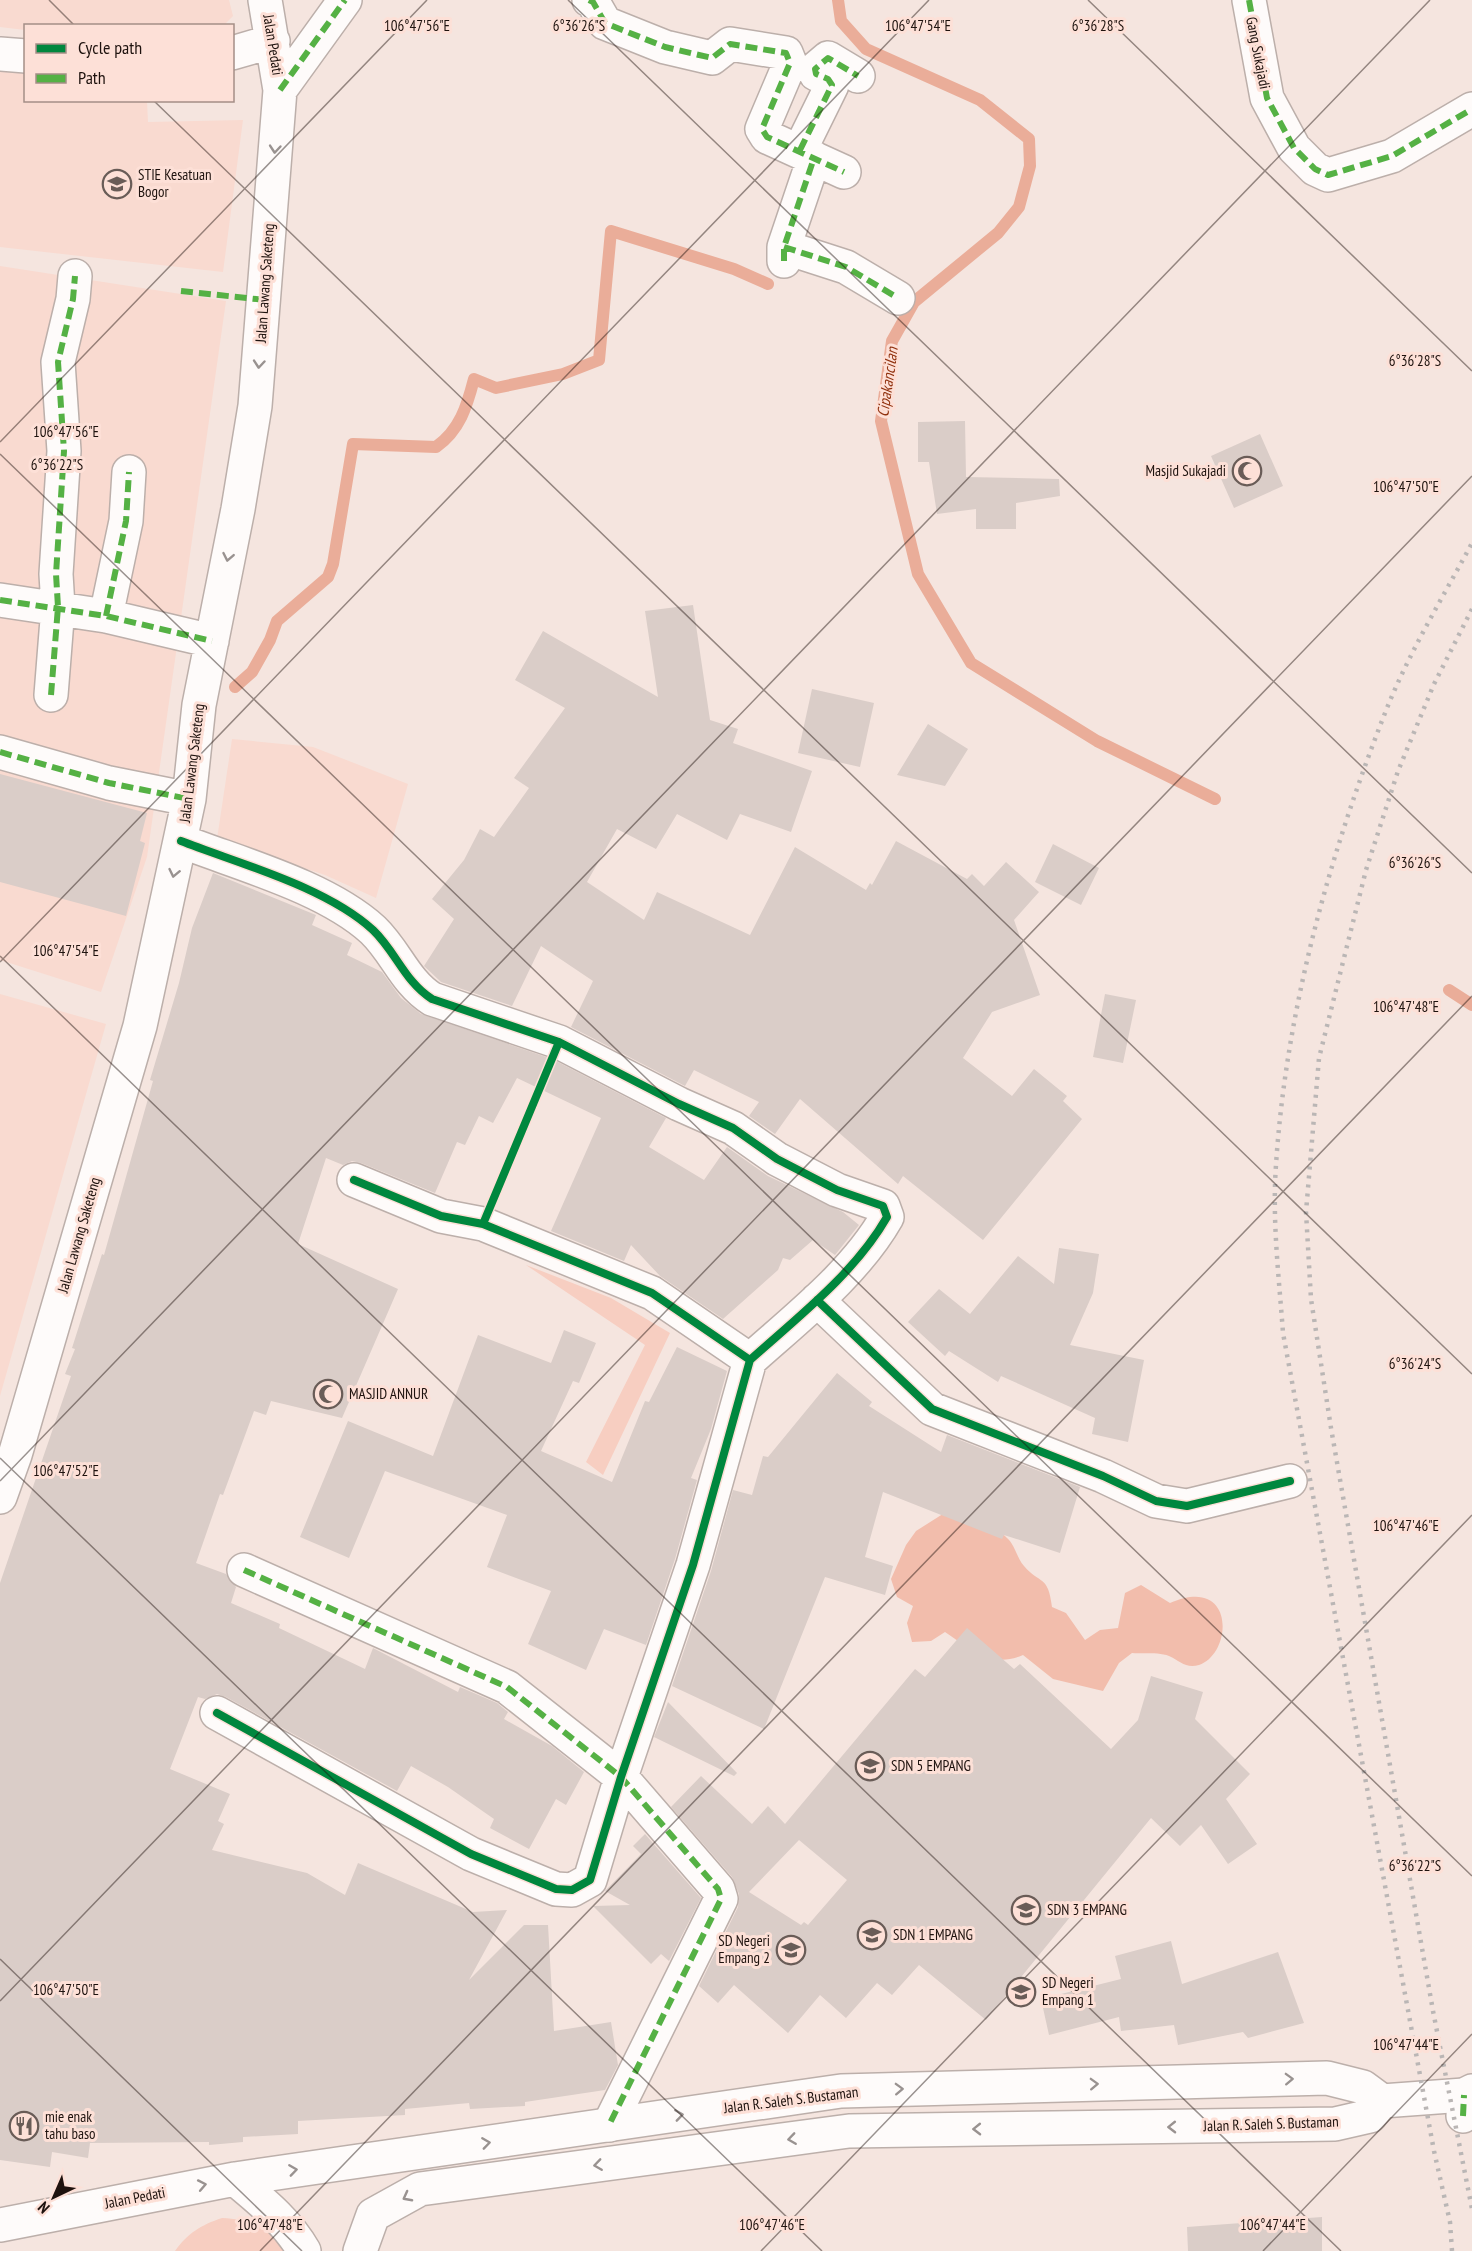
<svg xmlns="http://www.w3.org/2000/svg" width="1472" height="2251" viewBox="0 0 1472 2251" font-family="'PT Sans Narrow',sans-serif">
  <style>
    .built { fill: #f9dad0 }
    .green { fill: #f7cec1 }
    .forest { fill: #f2bdac }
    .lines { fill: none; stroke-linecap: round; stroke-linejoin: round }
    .stream { stroke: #eaad99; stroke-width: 12 }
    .building { fill: #dacdc8; fill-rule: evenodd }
    .minor-casing { stroke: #bcafaa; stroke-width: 36 }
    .secondary-casing { stroke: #bcafaa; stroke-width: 36 }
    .minor { stroke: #fefbfa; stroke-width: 33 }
    .secondary { stroke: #fefbfa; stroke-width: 33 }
    .rail { stroke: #bab6b5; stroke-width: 4.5; stroke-dasharray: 3 6; stroke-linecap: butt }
    .quiet { stroke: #55b144; stroke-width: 6; stroke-dasharray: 12 6; stroke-linecap: butt }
    .cycleway-casing { stroke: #fde0d7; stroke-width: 11 }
    .cycleway { stroke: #00873e; stroke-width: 8 }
    .oneway { stroke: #999290 }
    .ticks { fill: none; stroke: #1e120e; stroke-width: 1.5; stroke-opacity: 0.45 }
    .labels { text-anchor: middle; stroke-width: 6; stroke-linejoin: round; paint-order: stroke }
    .street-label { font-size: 15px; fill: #1e120e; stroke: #fde0d7 }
    .poi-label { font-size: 15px; fill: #1e120e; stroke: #fde0d7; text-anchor: start }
    .water-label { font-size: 16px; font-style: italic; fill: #91320f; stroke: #fde0d7 }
    .ticks-label { font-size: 15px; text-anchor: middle; fill: #1e120e; stroke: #fde0d7; stroke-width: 6; stroke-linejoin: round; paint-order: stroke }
  </style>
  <rect width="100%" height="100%" fill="#f5e5df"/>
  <!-- built -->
  <path class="built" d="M0 0H229L233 16 224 25 26 26 25 30 0 27Z
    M0 64 25 66 26 100 147 101 148 122 243 120 223 272 0 247Z
    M0 266 226 301 147 857 101 992 0 960Z
    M232 739 313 747 408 784 376 898 325 875 217 839Z
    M0 994 106 1024 0 1396Z"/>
  <!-- green -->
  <path class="green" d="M526 1265 611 1298 670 1333 603 1475 586 1462 645 1345Z
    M222 2218C250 2219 271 2227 286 2251H175C188 2233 201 2225 222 2218Z"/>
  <!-- forest -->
  <path class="forest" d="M946 1512C965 1518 993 1523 1007 1538 1015 1545 1017 1558 1024 1566 1040 1585 1048 1574 1052 1607L1066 1613 1085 1640 1100 1630 1118 1628 1125 1593 1141 1585 1170 1603C1236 1574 1233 1654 1199 1665 1186 1669 1180 1661 1169 1656 1159 1652 1143 1654 1132 1653L1119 1663 1103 1691 1053 1679 1023 1655C991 1669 971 1649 945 1632L931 1641 912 1642 907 1623 913 1606 897 1597 891 1579 906 1545 916 1531Z"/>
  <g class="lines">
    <!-- stream -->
    <path class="stream" d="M838 0 841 21 866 49 980 100 1029 139 1030 166 1019 207 998 233 914 302 892 341 881 421 918 574 971 663 1097 741 1215 799
      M235 687 252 672 270 640 277 621 328 577 333 564 353 444 436 447C460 430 467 406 474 379L496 388 563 374 599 360 611 231 734 269 768 284
      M1449 990 1472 1005"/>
  </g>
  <!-- building -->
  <path class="building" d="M965 421 966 477 1059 479 1060 496 1016 503V529H976V509L937 514 929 462H918V422Z
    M1260 434 1283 486 1234 508 1211 456Z
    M693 605 710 720 738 729 733 743 812 771 791 832 740 814 727 840 677 814 656 849 617 829 587 882 644 920 657 892 750 935 795 847 866 890 870 883 872 885 896 841 967 879 972 874 984 886 1006 862 1039 892 1014 920 1040 995 992 1012 963 1058 1012 1096 1034 1069 1067 1096 1063 1101 1082 1119 983 1240 903 1176 898 1184 800 1099 775 1134 749 1116 759 1102 694 1070 685 1086 571 1027 593 981 541 946 512 1006 441 982 424 966 454 919 432 899 464 860 480 829 494 837 529 788 514 778 565 708 515 680 543 631 658 697 645 611Z
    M812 689 874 703 860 767 798 753Z
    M928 724 968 749 945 786 897 775Z
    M0 774 147 813 140 841 145 843 126 916 0 882Z
    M1053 844 1099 868 1081 905 1035 882Z
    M213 873 316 915 312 925 352 943 347 955 382 972 401 998 421 1014 552 1059 666 1118 649 1147 704 1180 727 1147 768 1176 843 1212 859 1225 835 1255 813 1240 790 1260 783 1258 778 1270 723 1319 660 1276 631 1245 624 1261 551 1231 601 1118 517 1078 493 1123 479 1116 465 1145 457 1142 435 1193 361 1163 352 1161 343 1165 326 1158 298 1244 398 1289 342 1418 271 1401 266 1415 254 1411 223 1495 220 1494 196 1563 226 1574 236 1587 231 1603 280 1624 279 1628 365 1669 373 1648 458 1692 460 1687 497 1703 508 1712 504 1719 552 1746 584 1772 566 1805 556 1799 529 1849 490 1828 494 1819 448 1787 411 1766 397 1791 226 1697 217 1694 205 1699 198 1697 170 1769 230 1794 218 1821 224 1824 212 1850 307 1873 345 1895 358 1863 473 1912 507 1910 469 1980 524 1925H548L554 2031 611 2022 618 2065 605 2090 525 2102V2106L470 2109 469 2103 405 2109V2115L298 2121V2134L243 2137V2142L209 2145V2142L90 2143 88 2158 52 2152 50 2167 0 2160V1583L71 1376 65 1374 75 1349 72 1348 102 1254 104 1255 153 1081 150 1080 179 983 192 928Z
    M1105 994 1136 1000 1123 1063 1093 1057Z
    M1059 1248 1099 1254 1093 1293 1070 1345 1144 1360 1128 1442 1092 1434 1095 1418 1001 1376 998 1382 949 1351 945 1356 908 1322 939 1289 970 1314 1018 1256 1054 1284Z
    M564 1330 596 1343 579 1383 573 1381 541 1451 612 1482 645 1401 649 1402 677 1347 727 1371 711 1429 691 1478 697 1480 675 1559 646 1645 604 1629 586 1670 528 1644 551 1591 487 1567 507 1515 385 1471 349 1558 300 1537 348 1421 433 1456 478 1335 551 1363Z
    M837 1373 872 1402 869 1406 941 1452 947 1435 1080 1487 1060 1553 1004 1535 1002 1539 883 1492 865 1557 893 1566 885 1595 825 1577 764 1729 672 1686 711 1571 733 1490 752 1495 763 1456 768 1457Z
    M967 1628 1014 1669 1020 1664 1111 1749 1138 1720 1151 1676 1203 1692 1195 1719 1250 1774 1226 1799 1257 1844 1228 1864 1201 1825 1180 1846 1151 1818 986 2020 919 1965 892 1995 877 1983 846 2018 820 1995 788 2033 734 1985 718 2003 699 1986 738 1907 739 1894 732 1877 671 1807 701 1776 752 1824 768 1806 785 1824 915 1669 925 1677ZM799 1840 847 1880 808 1925 804 1922 801 1925 749 1892Z
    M668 1702 737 1773 734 1776 654 1737Z
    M645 1834 701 1898 669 1961 661 1954 651 1964 593 1906 630 1905 605 1891 641 1854 633 1846Z
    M1171 1941 1182 1984 1278 1952 1304 2023 1248 2038 1243 2032 1178 2045 1174 2025 1121 2031 1119 2017 1049 2035 1041 1999 1121 1979 1115 1956Z
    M1322 2217V2251H1188L1187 2227Z"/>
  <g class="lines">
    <!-- minor casing -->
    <g class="minor-casing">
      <path id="minor" d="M589 0 593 2 605 23 665 47 712 58 730 44 786 53 790 63 762 129 767 137 844 172
        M1249 0 1267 98 1294 148 1315 169 1328 175 1392 156 1472 109
        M232 53 273 41
        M0 54 26 56
        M280 90 345 0
        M800 150 832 85 828 79 816 74 815 69 828 58 858 76
        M784 247 846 267 898 298
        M784 261V247L814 158
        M0 600 106 616 212 641
        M106 616 126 521 129 472
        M51 695 58 607 56 574 64 451 58 362 73 299 75 276
        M0 752 109 783 189 799
        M181 841C240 864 326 887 373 930 396 952 405 982 432 999L559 1042 679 1104 733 1128 777 1159 837 1190 883 1206 887 1217C855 1273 798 1317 750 1360
        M817 1300 932 1409 1103 1476 1156 1501 1187 1506 1290 1481
        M0 1497 15 1455 140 1026 189 799 199 705 238 509 255 406 280 90 265 0
        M244 1570 507 1687 621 1777 718 1889 721 1899 609 2125
        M217 1713 471 1854 556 1889 572 1890 590 1880 621 1777 693 1565 750 1360 652 1293 483 1224 441 1216 354 1180
        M1463 2116 1464 2095"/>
    </g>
    <!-- secondary casing -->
    <g class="secondary-casing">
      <path id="secondary" d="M235 2179C261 2201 287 2221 304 2251
        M0 2225 235 2179 841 2091 1327 2078 1363 2087 1382 2101 1464 2095 1472 2091
        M360 2251 373 2215 420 2189 849 2131 1335 2124 1370 2116 1382 2101"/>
    </g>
    <!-- minor -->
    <use href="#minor" class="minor"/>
    <!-- secondary -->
    <use href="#secondary" class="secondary"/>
    <!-- rail -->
    <path class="rail" d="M1472 609 1434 684 1398 771 1366 870 1319 1058 1306 1212 1311 1299 1331 1428 1433 2011 1472 2209
      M1452 2251 1450 2222 1434 2151 1283 1333C1279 1277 1272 1221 1276 1165 1286 1010 1330 852 1387 708 1410 651 1443 597 1472 543"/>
    <!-- quiet -->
    <path class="quiet" d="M589 0 593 2 605 23 665 47 712 58 730 44 786 53 790 63 762 129 767 137 844 172
      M1249 0 1267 98 1294 148 1315 169 1328 175 1392 156 1472 109
      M280 90 345 0
      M800 150 832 85 828 79 816 74 815 69 828 58 858 76
      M784 247 846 267 898 298
      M784 261V247L814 158
      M181 291 265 300
      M0 600 106 616 212 641
      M106 616 126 521 129 472
      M51 695 58 607 56 574 64 451 58 362 73 299 75 276
      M0 752 109 783 189 799
      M244 1570 507 1687 621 1777 718 1889 721 1899 609 2125
      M1463 2116 1464 2095"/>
    <!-- cycleway casing -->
    <g class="cycleway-casing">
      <path id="cycleway" d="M181 841C240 864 326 887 373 930 396 952 405 982 432 999L559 1042 679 1104 733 1128 777 1159 837 1190 883 1206 887 1217C855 1273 798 1317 750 1360
        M483 1224 559 1042
        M817 1300 932 1409 1103 1476 1156 1501 1187 1506 1290 1481
        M217 1713 471 1854 556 1889 572 1890 590 1880 621 1777 693 1565 750 1360 652 1293 483 1224 441 1216 354 1180"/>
    </g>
    <!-- cycleway -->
    <use href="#cycleway" class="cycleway"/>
  </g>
  <!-- one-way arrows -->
  <defs><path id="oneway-chevron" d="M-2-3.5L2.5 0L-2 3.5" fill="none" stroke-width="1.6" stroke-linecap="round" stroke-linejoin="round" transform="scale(1.5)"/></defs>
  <g class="oneway">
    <use href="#oneway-chevron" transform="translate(275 149) rotate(95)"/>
    <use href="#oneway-chevron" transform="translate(259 364) rotate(95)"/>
    <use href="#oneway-chevron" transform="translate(228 557) rotate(101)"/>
    <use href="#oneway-chevron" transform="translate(174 873) rotate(102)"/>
    <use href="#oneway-chevron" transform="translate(1289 2079) rotate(-2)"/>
    <use href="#oneway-chevron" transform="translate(1094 2084) rotate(-2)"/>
    <use href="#oneway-chevron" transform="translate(899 2089) rotate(-2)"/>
    <use href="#oneway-chevron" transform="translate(679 2115) rotate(-8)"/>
    <use href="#oneway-chevron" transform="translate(1172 2127) rotate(179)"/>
    <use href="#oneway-chevron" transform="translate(977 2129) rotate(179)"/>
    <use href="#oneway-chevron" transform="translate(792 2139) rotate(172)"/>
    <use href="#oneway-chevron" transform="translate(486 2143) rotate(-8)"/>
    <use href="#oneway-chevron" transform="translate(598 2165) rotate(172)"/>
    <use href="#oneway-chevron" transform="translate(293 2170) rotate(-8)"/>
    <use href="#oneway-chevron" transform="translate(202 2185) rotate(-11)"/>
    <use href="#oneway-chevron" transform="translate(407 2197) rotate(152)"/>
  </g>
  <!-- ticks -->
  <path class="ticks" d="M49 0 75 26M568 0 1472 873M1088 0 1472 371M153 100 1472 1374M0 442 427 0M0 454 1472 1876M0 956 1341 2251M0 962 929 0M0 1458 822 2251M0 1481 1430 0M0 1959 302 2251M0 2001 1472 476M260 2251 1472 996M761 2251 1472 1515M1263 2251 1472 2034"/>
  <!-- icons -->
  <defs>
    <g id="university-ring" transform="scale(1.5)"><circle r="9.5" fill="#fde0d7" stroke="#695c57" stroke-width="1.5"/><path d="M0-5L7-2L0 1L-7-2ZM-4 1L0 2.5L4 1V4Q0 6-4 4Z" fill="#695c57"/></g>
    <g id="mosque-ring" transform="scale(1.5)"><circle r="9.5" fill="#fde0d7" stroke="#695c57" stroke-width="1.5"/><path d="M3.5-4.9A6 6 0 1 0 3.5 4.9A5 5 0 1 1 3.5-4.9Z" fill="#695c57"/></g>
    <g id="school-ring" transform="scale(1.5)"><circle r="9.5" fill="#fde0d7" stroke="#695c57" stroke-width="1.5"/><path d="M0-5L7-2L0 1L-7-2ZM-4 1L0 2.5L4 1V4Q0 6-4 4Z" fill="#695c57"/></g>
    <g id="restaurant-ring" transform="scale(1.5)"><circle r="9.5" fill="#fde0d7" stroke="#695c57" stroke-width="1.5"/><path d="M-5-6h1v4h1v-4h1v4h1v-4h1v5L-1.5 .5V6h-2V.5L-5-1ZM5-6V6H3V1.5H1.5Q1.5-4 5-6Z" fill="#695c57"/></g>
  </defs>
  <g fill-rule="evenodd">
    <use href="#university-ring" x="117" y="184"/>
    <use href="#mosque-ring" x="1247" y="471"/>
    <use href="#mosque-ring" x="328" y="1394"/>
    <use href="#school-ring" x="870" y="1766"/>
    <use href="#school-ring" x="1026" y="1910"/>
    <use href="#school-ring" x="872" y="1935"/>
    <use href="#school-ring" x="791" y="1950"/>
    <use href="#school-ring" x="1021" y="1992"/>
    <use href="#restaurant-ring" x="24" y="2126"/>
  </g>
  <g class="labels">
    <!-- street labels -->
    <g class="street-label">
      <text transform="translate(273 45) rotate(81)" y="5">Jalan Pedati</text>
      <text transform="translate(1258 53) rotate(79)" y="5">Gang Sukajadi</text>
      <text transform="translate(265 283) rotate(-86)" y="5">Jalan Lawang Saketeng</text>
      <text transform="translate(192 763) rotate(-83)" y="5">Jalan Lawang Saketeng</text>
      <text transform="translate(79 1235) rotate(-74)" y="5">Jalan Lawang Saketeng</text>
      <text transform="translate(791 2100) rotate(-7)" y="5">Jalan R. Saleh S. Bustaman</text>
      <text transform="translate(1271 2124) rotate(-2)" y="5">Jalan R. Saleh S. Bustaman</text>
      <text transform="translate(135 2198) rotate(-11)" y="5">Jalan Pedati</text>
    </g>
    <!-- poi labels -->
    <g class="poi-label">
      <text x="138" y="180">STIE Kesatuan<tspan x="138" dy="17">Bogor</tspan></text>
      <text x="1226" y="476" text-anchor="end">Masjid Sukajadi</text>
      <text x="349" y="1399">MASJID ANNUR</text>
      <text x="891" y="1771">SDN 5 EMPANG</text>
      <text x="1047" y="1915">SDN 3 EMPANG</text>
      <text x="893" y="1940">SDN 1 EMPANG</text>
      <text x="770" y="1946" text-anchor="end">SD Negeri<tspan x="770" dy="17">Empang 2</tspan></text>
      <text x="1042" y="1988">SD Negeri<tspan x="1042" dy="17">Empang 1</tspan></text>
      <text x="45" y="2122">mie enak<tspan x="45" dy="17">tahu baso</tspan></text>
    </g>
    <!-- water labels -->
    <g class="water-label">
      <text transform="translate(887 382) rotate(-82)" y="6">Cipakancilan</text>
    </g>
  </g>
  <g class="ticks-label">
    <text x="579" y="31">6°36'26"S</text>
    <text x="1098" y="31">6°36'28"S</text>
    <text x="417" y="31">106°47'56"E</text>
    <text x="918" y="31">106°47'54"E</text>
    <text x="1415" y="366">6°36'28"S</text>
    <text x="66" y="437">106°47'56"E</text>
    <text x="57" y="470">6°36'22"S</text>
    <text x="1406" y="492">106°47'50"E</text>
    <text x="1415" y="868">6°36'26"S</text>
    <text x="66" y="956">106°47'54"E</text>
    <text x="1406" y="1012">106°47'48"E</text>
    <text x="1415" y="1369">6°36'24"S</text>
    <text x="66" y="1476">106°47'52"E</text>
    <text x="1406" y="1531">106°47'46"E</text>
    <text x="1415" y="1871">6°36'22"S</text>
    <text x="66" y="1995">106°47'50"E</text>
    <text x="1406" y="2050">106°47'44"E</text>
    <text x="270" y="2230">106°47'48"E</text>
    <text x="772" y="2230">106°47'46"E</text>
    <text x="1273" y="2230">106°47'44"E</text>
  </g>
  <!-- legend -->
  <rect x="24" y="24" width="210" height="78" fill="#fde0d7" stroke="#a48e87" stroke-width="1.5"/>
  <rect x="36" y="44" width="30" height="9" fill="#00873e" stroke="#a48e87" stroke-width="1.5"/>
  <text x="78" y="54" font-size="18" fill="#1e120e">Cycle path</text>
  <rect x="36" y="74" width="30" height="9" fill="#55b144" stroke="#a48e87" stroke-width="1.5"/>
  <text x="78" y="84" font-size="18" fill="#1e120e">Path</text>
  <!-- north arrow -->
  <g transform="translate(54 2197) rotate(224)" stroke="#fde0d7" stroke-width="4.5" paint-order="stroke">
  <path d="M0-4.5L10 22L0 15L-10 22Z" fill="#1e120e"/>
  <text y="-9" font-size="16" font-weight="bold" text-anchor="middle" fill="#1e120e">N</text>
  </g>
</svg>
